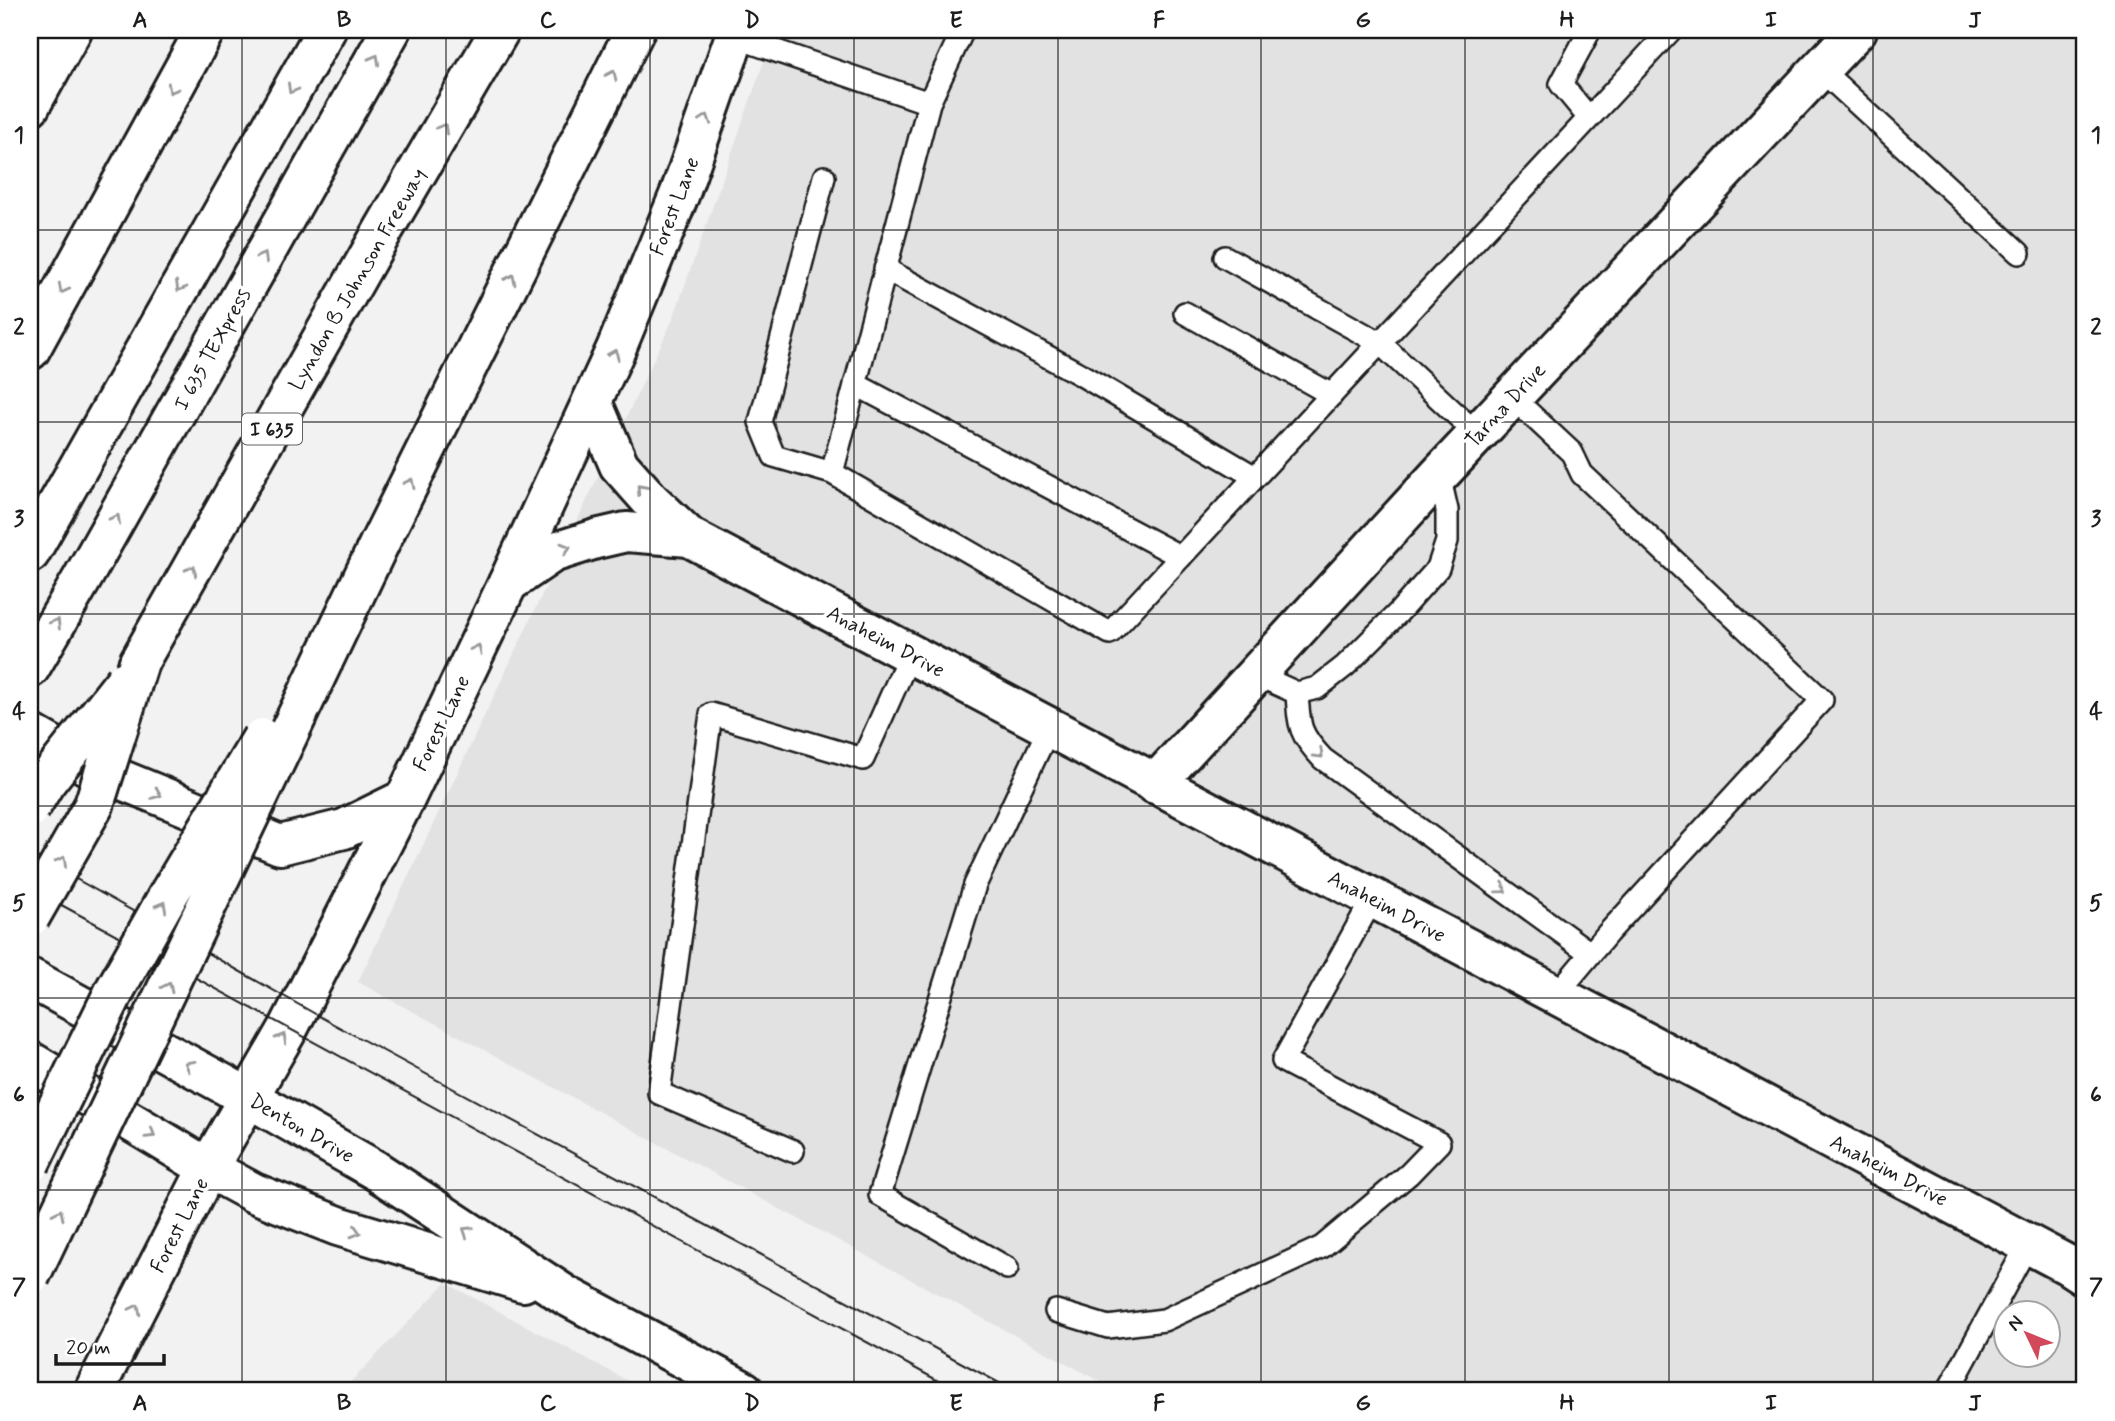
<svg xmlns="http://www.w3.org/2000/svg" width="2115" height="1421" viewBox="0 0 2115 1421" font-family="Mynerve,sans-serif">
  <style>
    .built { fill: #e2e2e2; fill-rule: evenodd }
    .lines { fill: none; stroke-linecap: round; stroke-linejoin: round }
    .lane-casing { stroke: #1c1c1c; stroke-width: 26 }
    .street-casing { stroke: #1c1c1c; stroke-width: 44 }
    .secondary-casing { stroke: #1c1c1c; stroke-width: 44 }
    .highway-casing { stroke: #1c1c1c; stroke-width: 44 }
    .lane { stroke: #fff; stroke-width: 21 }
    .street { stroke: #fff; stroke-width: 38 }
    .secondary { stroke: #fff; stroke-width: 38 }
    .highway { stroke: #fff; stroke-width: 38 }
    .tram { stroke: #1c1c1c; stroke-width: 2 }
    .highway-bridge-casing { stroke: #1c1c1c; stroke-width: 44; stroke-linecap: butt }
    .highway-bridge { stroke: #fff; stroke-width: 38 }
    .oneway { stroke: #999 }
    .grid { fill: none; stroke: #1c1c1c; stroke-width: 2; stroke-opacity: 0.55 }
    .labels { text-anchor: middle; stroke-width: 7; stroke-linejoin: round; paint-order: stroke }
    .shield { fill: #fff; stroke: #606060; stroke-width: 2 }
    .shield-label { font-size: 19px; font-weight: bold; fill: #1c1c1c }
    .street-label { font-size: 21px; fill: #1c1c1c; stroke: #fff }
    .neatline { fill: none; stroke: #1c1c1c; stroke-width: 2.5 }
    .grid-label { font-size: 23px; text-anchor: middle; font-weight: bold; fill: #1c1c1c }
  </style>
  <rect width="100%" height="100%" fill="#f2f2f2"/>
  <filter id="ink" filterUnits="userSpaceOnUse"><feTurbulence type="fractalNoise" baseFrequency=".0143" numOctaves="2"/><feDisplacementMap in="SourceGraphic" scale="14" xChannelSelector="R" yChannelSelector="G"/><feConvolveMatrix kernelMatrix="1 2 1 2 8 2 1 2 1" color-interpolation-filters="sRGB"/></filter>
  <g filter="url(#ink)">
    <!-- built -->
    <path class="built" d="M775 30H2085V1391H1118L358 982 673 319ZM2007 1312H2048V1354H2007Z
      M446 1283 647 1391H342Z"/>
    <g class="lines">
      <!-- lane casing -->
      <g class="lane-casing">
        <path id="lane" d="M735 37 929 103 832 473 1110 633 1671 30
          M1820 69 2019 253
          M929 103 963 30
          M1589 118 1561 84 1590 30
          M824 177 760 422 774 456 832 473
          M1225 257 1380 343 1477 434
          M885 269 1078 373 1255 477
          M1185 313 1332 395
          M855 384 1181 557
          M1512 397 1572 453 1582 474 1822 700 1608 933 1556 995
          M1255 674 1297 693 1317 688 1345 666 1398 613 1438 568 1447 541V510L1439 475
          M1297 693C1299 726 1299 734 1323 759L1590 953
          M793 1151 659 1093 711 714 863 759 910 654
          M1007 1268 880 1195 975 885 1049 728
          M1056 1311 1108 1327 1164 1320 1322 1247 1409 1174 1439 1143 1283 1061 1373 898
          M1948 1391 2028 1244"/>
      </g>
      <!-- street casing -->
      <g class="street-casing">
        <path id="street" d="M592 402 619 465 651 501 689 537 2068 1265 2085 1276
          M508 583 552 553 596 539 626 532 689 537
          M1155 784 1439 475 1857 30"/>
      </g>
      <!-- secondary casing -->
      <g class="secondary-casing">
        <path id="secondary" d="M30 733 88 766 280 845 344 829 405 799
          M30 978 249 1098 375 1170 565 1295 744 1391
          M30 1061 208 1168 254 1193 338 1226 523 1282
          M94 1391 208 1168 288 1029 405 799 508 583 616 349 680 193 737 30"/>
      </g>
      <!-- highway casing -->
      <g class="highway-casing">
        <path id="highway" d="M30 48 41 30
          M30 106 72 30
          M30 350 205 30
          M379 544 635 30
          M30 553 326 30
          M139 662 384 229 500 30
          M30 668 82 579 391 30"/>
      </g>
      <!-- lane -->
      <use href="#lane" class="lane"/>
      <!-- street -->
      <use href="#street" class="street"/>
      <!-- secondary -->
      <use href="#secondary" class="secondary"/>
      <!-- highway -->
      <use href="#highway" class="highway"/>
      <!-- tram -->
      <path class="tram" d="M30 853 326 1020 1014 1391
        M30 888 957 1391"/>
      <!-- highway-bridge casing -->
      <g class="highway-bridge-casing">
        <path id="highway-bridge" d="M30 808 45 783 125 681
          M30 917 94 805 139 662
          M30 1163 116 988 170 892 262 738
          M30 1276 379 544"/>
      </g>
      <!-- highway-bridge -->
      <use href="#highway-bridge" class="highway-bridge"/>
    </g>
    <!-- one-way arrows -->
    <defs><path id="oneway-chevron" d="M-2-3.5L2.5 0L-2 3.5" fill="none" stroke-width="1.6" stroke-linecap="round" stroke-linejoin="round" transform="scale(1.75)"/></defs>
    <g class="oneway">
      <use href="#oneway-chevron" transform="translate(375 59) rotate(-61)"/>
      <use href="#oneway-chevron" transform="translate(612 75) rotate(-64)"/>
      <use href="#oneway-chevron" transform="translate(172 89) rotate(119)"/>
      <use href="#oneway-chevron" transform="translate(292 89) rotate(120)"/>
      <use href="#oneway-chevron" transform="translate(706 119) rotate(-71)"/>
      <use href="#oneway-chevron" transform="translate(443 128) rotate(-60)"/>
      <use href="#oneway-chevron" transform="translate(263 257) rotate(-61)"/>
      <use href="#oneway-chevron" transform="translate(511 279) rotate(-64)"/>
      <use href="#oneway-chevron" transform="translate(180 287) rotate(120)"/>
      <use href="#oneway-chevron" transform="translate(63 289) rotate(118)"/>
      <use href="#oneway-chevron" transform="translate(614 354) rotate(-66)"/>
      <use href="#oneway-chevron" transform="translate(410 483) rotate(-64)"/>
      <use href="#oneway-chevron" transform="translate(641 489) rotate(-132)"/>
      <use href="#oneway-chevron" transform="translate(116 519) rotate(-61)"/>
      <use href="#oneway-chevron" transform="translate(566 548) rotate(-17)"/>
      <use href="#oneway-chevron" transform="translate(192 570) rotate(-61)"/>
      <use href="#oneway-chevron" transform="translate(56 623) rotate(-59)"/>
      <use href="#oneway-chevron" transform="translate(477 649) rotate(-64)"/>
      <use href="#oneway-chevron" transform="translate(1319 754) rotate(44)"/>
      <use href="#oneway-chevron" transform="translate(157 794) rotate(22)"/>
      <use href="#oneway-chevron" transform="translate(62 861) rotate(-60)"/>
      <use href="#oneway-chevron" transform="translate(1502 889) rotate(36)"/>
      <use href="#oneway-chevron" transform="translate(162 906) rotate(-61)"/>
      <use href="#oneway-chevron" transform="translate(168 987) rotate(-64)"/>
      <use href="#oneway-chevron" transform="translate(282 1038) rotate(-60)"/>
      <use href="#oneway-chevron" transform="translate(189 1065) rotate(-151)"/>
      <use href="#oneway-chevron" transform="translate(151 1134) rotate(31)"/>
      <use href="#oneway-chevron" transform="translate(59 1214) rotate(-64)"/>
      <use href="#oneway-chevron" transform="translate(467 1231) rotate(-147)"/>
      <use href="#oneway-chevron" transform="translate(356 1232) rotate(17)"/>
      <use href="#oneway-chevron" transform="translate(136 1309) rotate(-63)"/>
    </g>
  </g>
  <!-- grid -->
  <path class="grid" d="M242 30V1391M446 30V1391M650 30V1391M854 30V1391M1058 30V1391M1261 30V1391M1465 30V1391M1669 30V1391M1873 30V1391M30 230H2085M30 422H2085M30 614H2085M30 806H2085M30 998H2085M30 1190H2085"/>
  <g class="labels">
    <!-- shield labels -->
    <rect class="shield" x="242" y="413.5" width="60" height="31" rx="5"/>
    <g class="shield-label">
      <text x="272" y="436">I 635</text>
    </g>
    <!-- street labels -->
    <g class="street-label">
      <text transform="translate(674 206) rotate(-69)" y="7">Forest Lane</text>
      <text transform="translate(357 279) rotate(-60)" y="7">Lyndon B Johnson Freeway</text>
      <text transform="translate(212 349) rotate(-61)" y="7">I 635 TEXpress</text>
      <text transform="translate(1505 405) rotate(-47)" y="7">Tarna Drive</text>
      <text transform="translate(886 641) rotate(28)" y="7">Anaheim Drive</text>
      <text transform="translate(441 723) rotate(-64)" y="7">Forest Lane</text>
      <text transform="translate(1387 906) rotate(28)" y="7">Anaheim Drive</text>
      <text transform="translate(302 1128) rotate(30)" y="7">Denton Drive</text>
      <text transform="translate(1889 1170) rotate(28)" y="7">Anaheim Drive</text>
      <text transform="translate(179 1225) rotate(-63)" y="7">Forest Lane</text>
    </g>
  </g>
  <!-- margin -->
  <rect width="2115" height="1421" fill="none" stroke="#fff" stroke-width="77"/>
  <!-- north arrow -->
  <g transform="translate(2027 1334) rotate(313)"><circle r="33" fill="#ffffff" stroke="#a4a4a4" stroke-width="2"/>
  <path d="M0-5L12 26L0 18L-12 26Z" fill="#d1495b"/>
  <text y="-10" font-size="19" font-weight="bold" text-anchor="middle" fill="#1c1c1c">N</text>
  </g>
  <!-- scale -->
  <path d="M56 1354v10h108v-10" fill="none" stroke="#1c1c1c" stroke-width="3.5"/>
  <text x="66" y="1354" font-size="21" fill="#1c1c1c" stroke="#ffffff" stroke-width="5" paint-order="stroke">20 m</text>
  <rect x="38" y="38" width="2038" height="1344" class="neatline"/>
  <g class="grid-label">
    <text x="140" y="27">A</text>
    <text x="344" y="27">B</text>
    <text x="548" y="27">C</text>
    <text x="752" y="27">D</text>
    <text x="956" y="27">E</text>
    <text x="1159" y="27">F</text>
    <text x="1363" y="27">G</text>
    <text x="1567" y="27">H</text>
    <text x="1771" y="27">I</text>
    <text x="1975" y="27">J</text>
    <text x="19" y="142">1</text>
    <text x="2096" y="142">1</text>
    <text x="19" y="334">2</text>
    <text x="2096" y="334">2</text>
    <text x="19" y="526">3</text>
    <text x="2096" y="526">3</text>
    <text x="19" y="718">4</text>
    <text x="2096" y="718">4</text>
    <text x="19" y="910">5</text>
    <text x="2096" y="910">5</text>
    <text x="19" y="1102">6</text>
    <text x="2096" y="1102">6</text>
    <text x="19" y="1294">7</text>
    <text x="2096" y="1294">7</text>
    <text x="140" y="1410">A</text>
    <text x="344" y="1410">B</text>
    <text x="548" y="1410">C</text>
    <text x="752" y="1410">D</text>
    <text x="956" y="1410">E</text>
    <text x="1159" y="1410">F</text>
    <text x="1363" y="1410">G</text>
    <text x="1567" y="1410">H</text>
    <text x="1771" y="1410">I</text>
    <text x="1975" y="1410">J</text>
  </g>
</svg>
